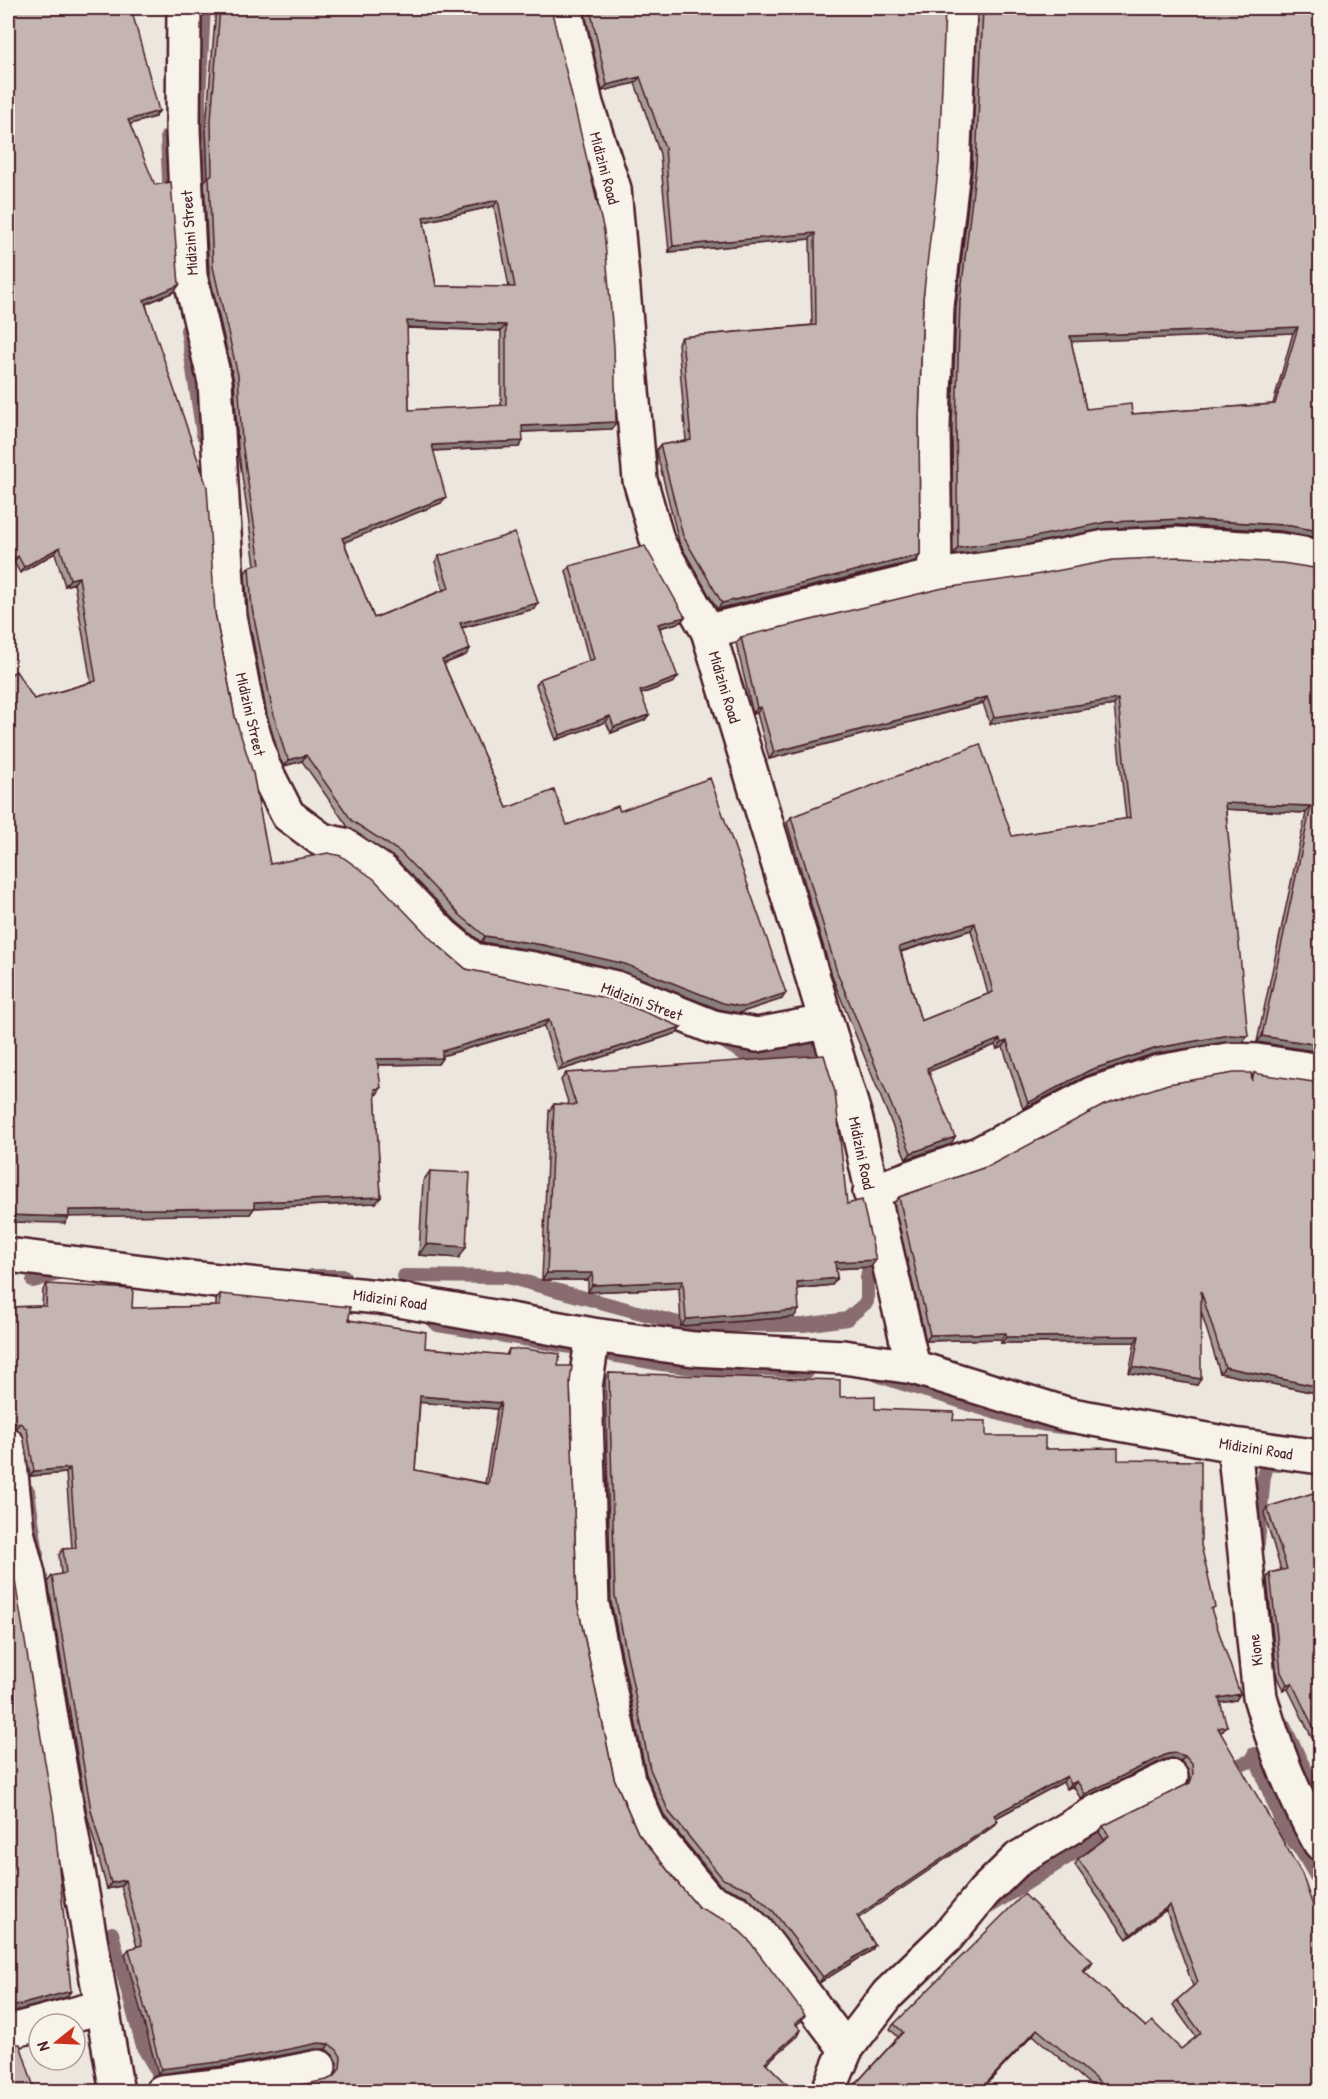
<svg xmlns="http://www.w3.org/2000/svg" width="1328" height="2099" viewBox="0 0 1328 2099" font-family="'Patrick Hand',sans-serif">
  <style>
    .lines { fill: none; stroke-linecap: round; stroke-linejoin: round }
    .stream { stroke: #896c6f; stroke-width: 14 }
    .minor-casing { stroke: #4a1f2b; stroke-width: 38 }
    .minor { stroke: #f7f3e8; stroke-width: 33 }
    .wall { fill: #a99c97; stroke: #4a1f2b; stroke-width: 1.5; fill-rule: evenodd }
    .shaded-wall { fill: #897f7b; stroke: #4a1f2b; stroke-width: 1.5 }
    .building { fill: #c4b5b0; stroke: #4a1f2b; stroke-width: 1.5; fill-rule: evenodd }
    .labels { text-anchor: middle; stroke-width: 4.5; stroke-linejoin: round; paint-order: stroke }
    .street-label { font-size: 16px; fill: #4a1f2b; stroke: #f7f3e8 }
  </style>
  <rect width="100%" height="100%" fill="#ece6dd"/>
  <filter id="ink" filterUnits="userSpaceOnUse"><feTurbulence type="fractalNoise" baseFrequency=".0167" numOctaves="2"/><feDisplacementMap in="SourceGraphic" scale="12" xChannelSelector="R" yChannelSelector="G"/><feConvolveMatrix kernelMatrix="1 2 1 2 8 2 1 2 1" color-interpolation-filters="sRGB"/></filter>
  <g filter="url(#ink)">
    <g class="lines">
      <!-- stream -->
      <path class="stream" d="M167 136 170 201
        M201 212 203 184 199 100 204 8
        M187 330 203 435
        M719 1039 744 1054 772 1056 814 1049 827 1071
        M312 1276H344
        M404 1276 507 1277 686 1325H804L847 1319 867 1302V1278L872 1249
        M33 1281 65 1272
        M424 1312 438 1325 571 1347
        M612 1355 661 1364 739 1373 763 1369 808 1371
        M877 1375C906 1386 935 1393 965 1403 1001 1414 1034 1426 1072 1428
        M28 1491 37 1555
        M1258 1543 1265 1464 1280 1465
        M1283 1724 1320 1800
        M1254 1754 1285 1831 1302 1852 1320 1883
        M1221 1771 1251 1761
        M989 1907 1117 1826
        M112 1933 143 2047 164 2083"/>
      <!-- minor casing -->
      <g class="minor-casing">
        <path id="minor" d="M184 8 183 130 190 276 215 382 229 616 249 719 263 766 288 815 322 840 344 845 382 871 443 935 473 960 534 969 616 988 713 1027 757 1035 825 1022
          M565 8 586 104 614 189 640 480 658 543 708 631 856 1120 913 1367
          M935 576 933 427 937 306 953 170 960 8
          M708 631 935 576 1023 564 1106 547 1176 544 1280 550 1320 557
          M870 1192 978 1154 1092 1094 1159 1072 1228 1060 1257 1061 1320 1071
          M8 1255 199 1279 388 1298 593 1335 694 1349 843 1357 913 1367 1066 1414 1234 1445 1320 1457
          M593 1335 585 1387 592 1604 628 1780 649 1827 692 1881 708 1900 738 1913 757 1931 846 2049
          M8 1445 17 1532 28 1574 51 1718 117 2092
          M1234 1445 1260 1697C1275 1749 1294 1797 1320 1843
          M8 2032 101 2007
          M162 2092 234 2084 319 2067
          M828 2092 846 2049 888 1994 947 1937 984 1892 1019 1858 1098 1811 1171 1777"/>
      </g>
      <!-- minor -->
      <use href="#minor" class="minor"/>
    </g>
    <!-- wall -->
    <path class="wall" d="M8 8 159 111 155 117 130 124 179 285 174 292 146 304 215 613 235 717 270 864 434 942 466 969 677 1033 558 1071 544 1026 442 1056V1058L438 1064 378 1065 377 1094H375L381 1197 376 1203 254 1208 250 1214 69 1216 65 1223 34 699 91 682 74 583 65 586 55 553 20 573 14 562 8 566Z
      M216 8H551L616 422 612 429 522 432 519 447 433 451 441 503 344 542 374 618 443 590 435 562 439 556 534 609 462 628 466 655 444 664 507 808 567 825 620 811 782 999 739 1013 718 1009 620 970 538 951 481 942 456 921 395 858 348 827 302 761 284 766 280 759 267 715 248 614 245 573 249 567 255 565 238 448 234 381 209 273 204 182 208 177 206 127ZM494 206 509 287 436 286 424 222ZM407 328 501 331V406L409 410Z
      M584 8H945L923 299 919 421 920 555 916 561 717 609 679 542 657 454 656 451 660 445 686 441 678 343 682 337 812 325 810 239 669 252 660 154 635 83 602 91Z
      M978 8H1320V538L1281 531 1177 525 1102 529 1020 546 953 555 952 427 956 307 972 171ZM1293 333 1273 404 1132 414 1086 409 1071 341Z
      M570 566 681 622 660 628 674 682 641 694 645 720 611 733 606 722 556 740 536 685 540 679 589 661 566 571Z
      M1320 569V1052L1257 1042 1306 813 1226 809 1243 1042H1225L1153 1054 1086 1076 1023 1109 1003 1047 997 1049 995 1045 929 1071 951 1144 906 1159 833 979 787 823 791 817 1012 836 1126 819 1114 705 990 724 983 703 769 759 757 713 753 714 736 643 741 637ZM971 930 988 994 921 1021 901 952Z
      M566 1073 847 1204 871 1267 836 1269 837 1278 832 1285 797 1289 794 1317 681 1326 679 1288 588 1292V1280H542L549 1111 554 1104 569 1105 561 1080Z
      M1254 1073 1320 1394 1220 1373 1201 1311 1197 1385 1129 1373 1135 1342 1001 1343V1339L926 1341 894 1203 899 1197 1252 1076Z
      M430 1171 466 1247 459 1258 419 1255 423 1181Z
      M47 1284 132 1308 216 1306V1300L220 1294 349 1320 425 1348 506 1355 509 1349 558 1366 570 1382 577 1602 614 1778 638 1833 681 1887 698 1907 805 2015 801 2021 796 2025 801 2030 798 2036 766 2063 327 2080 335 2076 336 2073 337 2063 333 2055 326 2049H315L231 2065 158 2074 125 1954 129 1949 137 1947 121 1886 107 1889 87 1815 48 1581 52 1576 61 1574 59 1555 63 1549 72 1548 66 1473 30 1476 23 1435 16 1428 8 1427V1307L42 1306 43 1290ZM420 1402 497 1409 485 1483 415 1470Z
      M609 1373 840 1397 875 1409 953 1420 986 1436 1045 1449 1118 1460 1201 1545 1211 1612 1236 1700 1220 1703 1223 1731 1220 1732 1313 1906 1320 2091 1094 2088 1033 2035 980 2091H849L898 2037 890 2029 894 2024 1089 1968 1084 1972 1146 2027 1181 2049 1196 2037 1173 2005 1177 2000 1193 1986 1166 1910 1127 1939 1075 1865 1078 1859 1104 1840 1099 1832 1103 1826 1188 1784 1190 1779 1188 1770 1181 1761 1172 1758 1163 1760 1081 1799 1073 1786 1067 1789 1063 1782 996 1818 998 1821 994 1826 858 1918 875 1945 871 1951 819 1983 770 1918 746 1896 720 1885 665 1817 646 1774 611 1602 605 1379Z
      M1320 1491V1754L1288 1689 1283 1690 1277 1677 1267 1578 1270 1573 1281 1570 1264 1513 1267 1507Z"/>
    <!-- shaded-wall -->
    <path class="shaded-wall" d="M640 77 635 83 602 91 607 85Z
      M159 111 155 117 124 126 128 120Z
      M498 200 494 206 419 223 423 217Z
      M815 233 810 239 669 252 673 246Z
      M179 285 174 292 140 306 144 300Z
      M407 321 506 325 501 331 402 327Z
      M1298 327 1293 333 1066 342 1070 336Z
      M616 422 612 429 518 432 522 426Z
      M523 441 519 447 427 451 432 445Z
      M446 497 441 503 338 545 342 538Z
      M1181 519 1285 525 1320 531V538L1281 531 1177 525 1102 529 1020 546 953 555 958 548 1107 522Z
      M60 547 55 553 20 573 24 567Z
      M920 555 916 561 717 609 722 603Z
      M18 556 14 562 8 566V563Z
      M79 577 74 583 65 586 70 579Z
      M538 603 534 609 456 629 460 623Z
      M685 617 681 622 654 629 658 624Z
      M470 649 466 655 438 666 442 660Z
      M678 677 674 682 636 696 640 691Z
      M987 697 983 703 769 759 774 752Z
      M1118 699 1114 705 990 724 994 717Z
      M761 707 757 713 753 714 757 708Z
      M649 715 645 720 611 733 614 727Z
      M610 716 606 722 556 740 560 735Z
      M306 755 302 761 284 766 289 760Z
      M1225 803 1311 806 1306 813 1221 809Z
      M975 923 971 930 895 953 899 947Z
      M485 936 543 945 786 993 782 999 739 1013 718 1009 620 970 538 951 481 942Z
      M549 1020 544 1026 438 1057 442 1051Z
      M681 1027 677 1033 558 1071 563 1065Z
      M1229 1035 1248 1036 1243 1042H1225L1153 1054 1086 1076 1023 1109 1028 1103 1090 1070 1157 1048Z
      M1262 1036 1320 1045V1052L1257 1042Z
      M1000 1039 995 1045 923 1074 927 1068Z
      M1007 1041 1003 1047 997 1049 1001 1043Z
      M442 1058 438 1064 372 1065 377 1059Z
      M381 1088 377 1094 371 1095 375 1089Z
      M955 1137 951 1144 906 1159 911 1153Z
      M381 1197 376 1203 249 1208 254 1202Z
      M254 1208 250 1214 65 1217 69 1210Z
      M8 1215 69 1217 65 1223 8 1222Z
      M426 1244 466 1247 459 1258 419 1255Z
      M876 1260 871 1267 830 1269 835 1262Z
      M547 1273H593L588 1280H542Z
      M837 1278 832 1285 792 1289 797 1282Z
      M683 1281 679 1288 588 1292 592 1285Z
      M799 1310 794 1317 681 1326 686 1319Z
      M1006 1333 1001 1339 926 1341 930 1335Z
      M1139 1336 1135 1342 1001 1343 1006 1337Z
      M1133 1367 1201 1379 1197 1385 1129 1373Z
      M1225 1367 1320 1387V1394L1220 1373Z
      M420 1396 501 1403 497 1409 416 1402Z
      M11 1421 20 1423 16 1428 8 1427V1422Z
      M70 1468 66 1473 30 1476 34 1471Z
      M1292 1683 1288 1689 1283 1690 1287 1684Z
      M1240 1694 1236 1700 1215 1704 1219 1698Z
      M1227 1726 1223 1731 1214 1734 1218 1728Z
      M1176 1753 1185 1756 1181 1761 1172 1758 1163 1760 1081 1799 1085 1794 1167 1754Z
      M1067 1776 1063 1782 990 1821 994 1815Z
      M1077 1781 1073 1786 1067 1789 1071 1784Z
      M998 1821 994 1826 853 1922 857 1916Z
      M125 1880 121 1886 107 1889 111 1883Z
      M1170 1905 1166 1910 1127 1939 1131 1934Z
      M875 1945 871 1951 819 1983 823 1977Z
      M1093 1962 1089 1968 1079 1976 1082 1970Z
      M71 1991 67 1997 8 2013V2008Z
      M805 2015 801 2021 791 2029 795 2023Z
      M1037 2029 1033 2035 980 2091H979Z
      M801 2030 798 2036 761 2068 765 2062Z
      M319 2043 329 2044 326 2049H315L231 2065 158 2074 161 2069Z"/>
    <!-- building -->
    <path class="building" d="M8 8H131L159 111 128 120 155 185 171 182 179 285 144 300 207 487 215 613 235 717 253 773 270 864 328 853 341 856 374 879 434 942 466 969 615 1000 681 1027 563 1065 549 1020 442 1051V1058L377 1059 381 1088 375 1089 381 1197 254 1202V1208L69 1210V1217L8 1215V676L16 671 34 699 96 681 79 577 70 579 60 547 24 567 18 556 8 563Z
      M220 8H551L604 231 614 346 616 422 522 426 523 441 432 445 446 497 342 538 374 618 449 588 439 556 515 533 538 603 460 623 470 649 442 660 507 808 554 790 567 825 618 806 620 811 710 778 786 993 743 1007 723 1003 625 964 543 945 485 936 460 915 400 852 352 821 306 755 289 760 285 753 272 708 252 608 249 567 260 564 242 442 238 375 213 267 209 176 212 175 211 120ZM498 200 515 287 436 286 423 217ZM407 321 506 325V405L409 410Z
      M590 8H945L939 162 923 299 919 421 920 555 722 603 683 536 661 448 660 445 691 440 682 337 816 325 815 233 673 246 665 148 640 77 607 85Z
      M983 8H1320V531L1285 525 1181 519 1107 522 1024 539 958 548 956 421 960 301 976 165ZM1298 327 1275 404 1132 414 1131 404 1086 409 1070 336Z
      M645 546 685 617 658 624 678 677 640 691 649 715 614 727 610 716 560 735 540 679 594 659 570 566Z
      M1180 557 1282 563 1320 569V1045L1262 1036 1311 806 1225 803 1248 1036 1229 1035 1157 1048 1090 1070 1028 1103 1007 1041 1001 1043 1000 1039 927 1068 955 1137 911 1153 837 972 791 817 980 744 1012 836 1130 818 1118 699 994 717 987 697 774 752 761 707 757 708 741 637 943 588 1030 576 1113 560ZM975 923 993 992 921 1021 899 947Z
      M824 1055 835 1092 847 1204 862 1200 876 1260 835 1262 837 1278 797 1282 799 1310 686 1319 683 1281 592 1285 593 1273H547L554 1104 576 1105 566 1073Z
      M1234 1073H1251L1252 1081 1254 1073 1259 1074 1320 1083V1387L1225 1367 1201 1291V1379L1133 1367 1139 1336 1006 1337V1333L930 1335 899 1197 989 1166 1104 1105 1168 1084Z
      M430 1171 470 1173 466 1247 426 1244Z
      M47 1284 133 1289 132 1308 220 1306V1294L350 1307 349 1320 426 1332 425 1348 508 1355 509 1349H525L560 1354 558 1366H572L570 1382 577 1602 614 1778 638 1833 681 1887 698 1907 731 1923 747 1938 805 2015 795 2023 801 2030 765 2062 794 2091H268L327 2080 335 2076 340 2068 341 2057 337 2050 329 2044 319 2043 235 2060 161 2069 129 1949 142 1945 125 1880 111 1883 91 1810 52 1576 66 1573 63 1549 76 1548 70 1468 34 1471 27 1429 20 1423 11 1421 8 1422V1307L46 1306ZM420 1396 501 1403 488 1484 415 1470Z
      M609 1373 840 1380V1397L875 1396V1409L954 1412 953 1420 986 1421V1436H1045V1449L1118 1448V1460L1201 1461V1545L1215 1607 1211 1609 1240 1694 1219 1698 1227 1726 1218 1728 1302 1874 1313 1906 1320 1902V2091H1090L1100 2083 1037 2029 979 2091H849L852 2088 903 2032 894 2024 1024 1894 1093 1962 1082 1970 1146 2027 1152 2021 1181 2049 1201 2033 1177 2000 1198 1982 1170 1905 1131 1934 1078 1859 1109 1836 1103 1826 1190 1783 1193 1774 1192 1764 1185 1756 1176 1753 1167 1754 1085 1794 1077 1781 1071 1784 1067 1776 994 1815 998 1821 857 1916 875 1945 823 1977 774 1912 750 1890 723 1879 669 1812 650 1769 615 1596Z
      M1320 1491V1741L1292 1683 1287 1684 1281 1672 1270 1573 1287 1569 1267 1507Z
      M15 1581 54 1816 71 1991 8 2008V1583Z
      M8 2044H20L35 2091H8Z"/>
  </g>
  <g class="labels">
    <!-- street labels -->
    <g class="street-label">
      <text transform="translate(605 168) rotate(75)" y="6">Midizini Road</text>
      <text transform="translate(189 233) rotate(-94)" y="6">Midizini Street</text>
      <text transform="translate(725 687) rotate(73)" y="6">Midizini Road</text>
      <text transform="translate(251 714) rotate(77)" y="6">Midizini Street</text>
      <text transform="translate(642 1001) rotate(20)" y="6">Midizini Street</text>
      <text transform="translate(862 1153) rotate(78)" y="6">Midizini Road</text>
      <text transform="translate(390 1299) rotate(8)" y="6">Midizini Road</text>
      <text transform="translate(1256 1448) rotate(9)" y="6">Midizini Road</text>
      <text transform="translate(1255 1650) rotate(-97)" y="6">Kione</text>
    </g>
  </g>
  <!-- margin -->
  <rect width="1328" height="2099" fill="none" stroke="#f7f3e8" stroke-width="30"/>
  <rect x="15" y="15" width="1298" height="2069" fill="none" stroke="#4a1f2b" stroke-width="2" filter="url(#ink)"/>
  <!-- north arrow -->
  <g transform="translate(57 2042) rotate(252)"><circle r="28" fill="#f7f3e8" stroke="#b29e9c" stroke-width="1.5"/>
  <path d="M0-4.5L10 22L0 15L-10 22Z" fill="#c8321e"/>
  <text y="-9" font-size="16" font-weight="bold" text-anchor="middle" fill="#4a1f2b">N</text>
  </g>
</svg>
